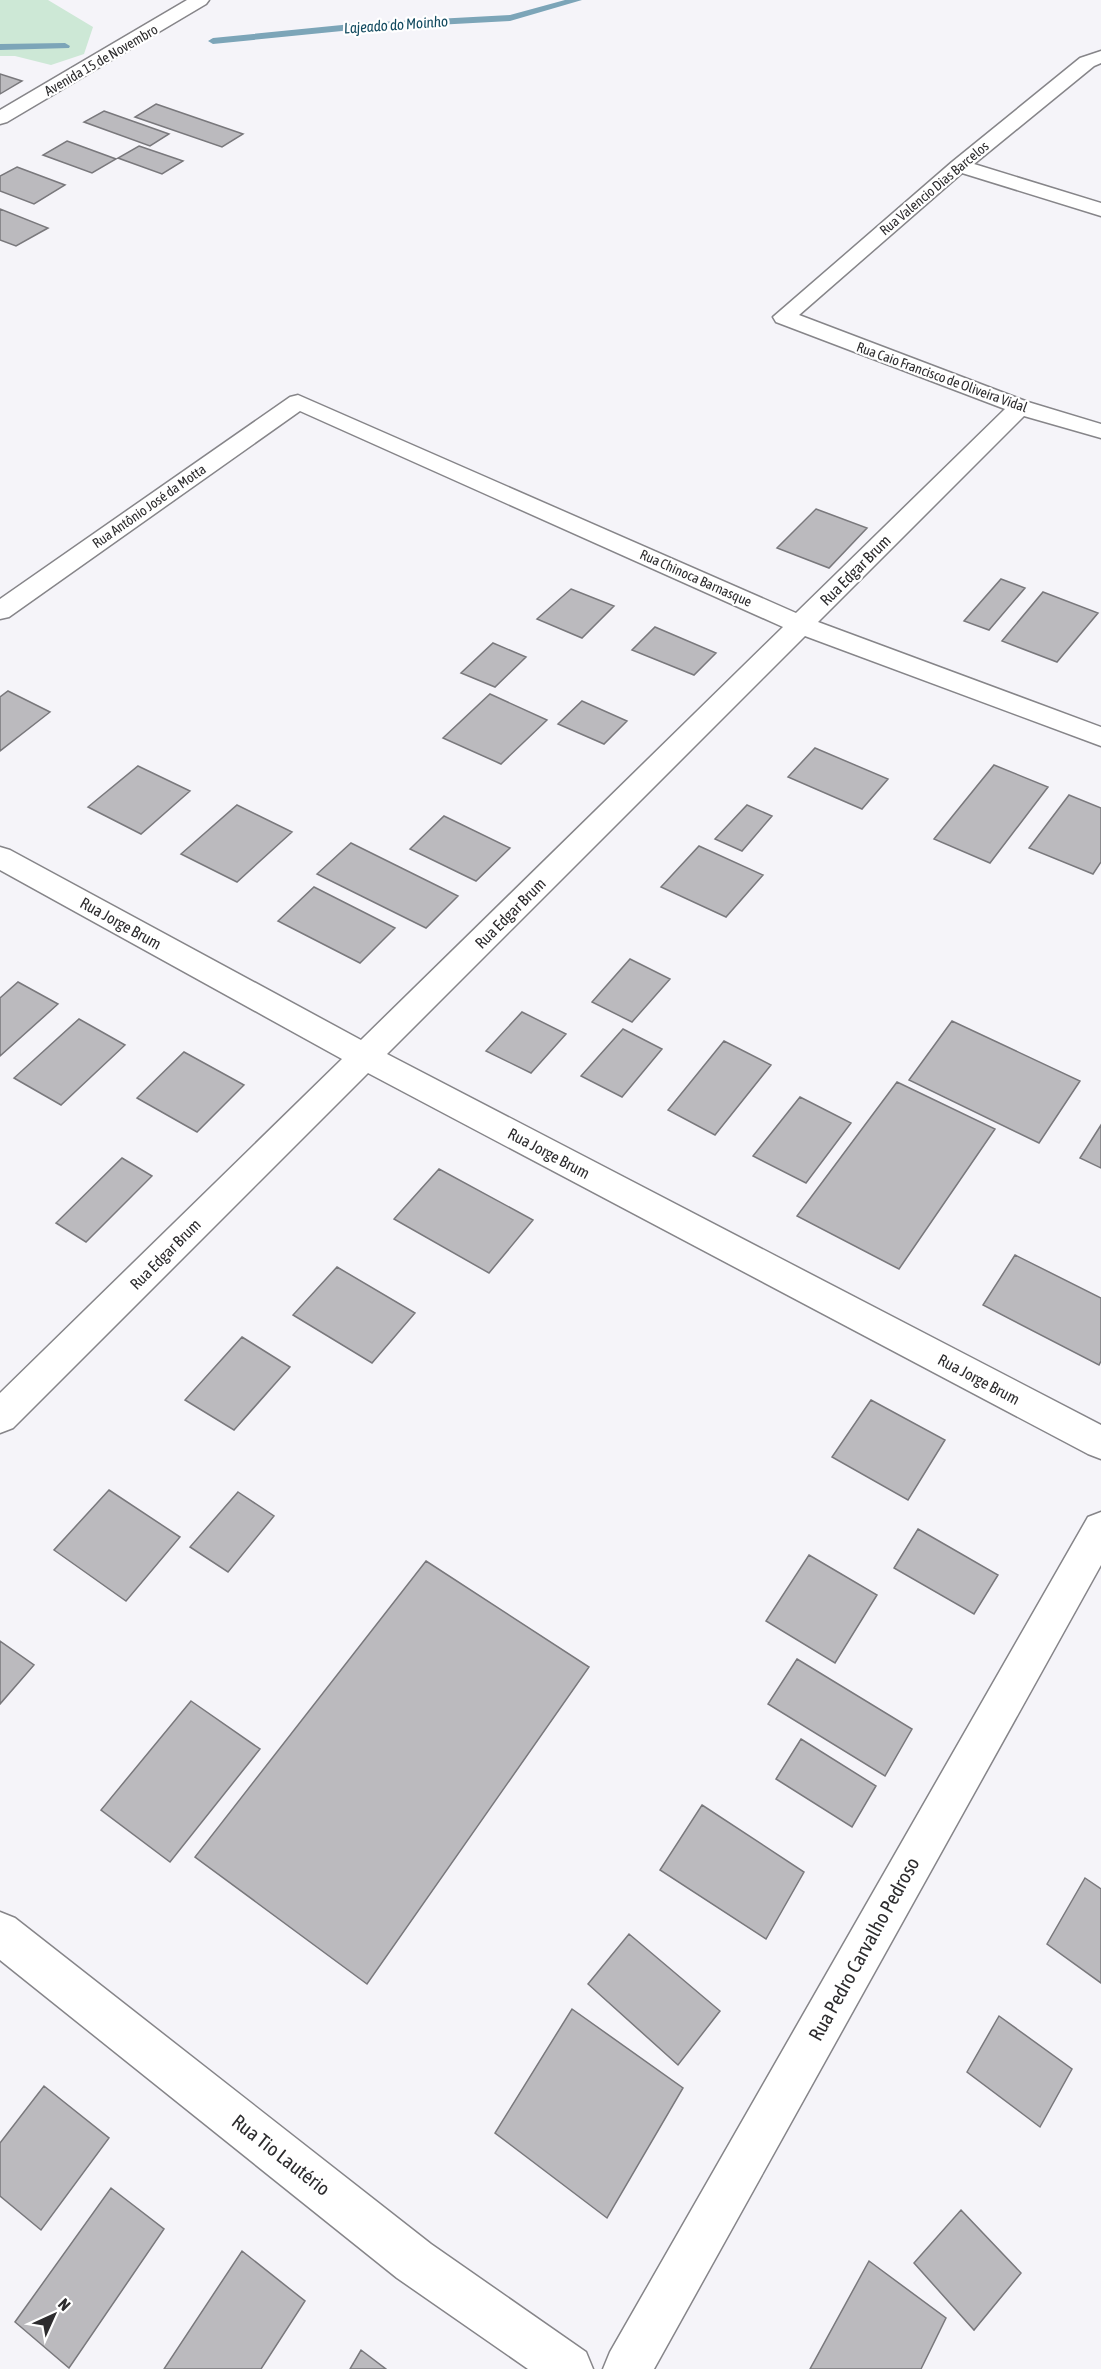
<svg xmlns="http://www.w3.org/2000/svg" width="1101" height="2369" viewBox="0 0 1101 2369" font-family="'Asap Condensed',sans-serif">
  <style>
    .green { fill: #cde8d6 }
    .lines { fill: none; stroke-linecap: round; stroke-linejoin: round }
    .stream { fill: #7ca5b8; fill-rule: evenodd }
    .building { fill: #bbbabe; stroke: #79787c; stroke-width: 1.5 }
    .minor-casing { stroke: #868589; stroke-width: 3 }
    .minor { fill: #fff; fill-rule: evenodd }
    .labels { text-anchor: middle; stroke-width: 4.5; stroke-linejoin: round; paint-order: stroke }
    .far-street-label { font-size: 14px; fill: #2d2c2e; stroke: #fff }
    .far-water-label { font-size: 15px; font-style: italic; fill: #124a5f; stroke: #fff }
    .street-label { font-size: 16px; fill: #2d2c2e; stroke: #fff }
    .near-street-label { font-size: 20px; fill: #2d2c2e; stroke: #fff }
  </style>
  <rect width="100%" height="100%" fill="#f5f4f9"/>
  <!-- green -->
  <path class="green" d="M0 0H48L93 27 84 54 51 65 15 56H0Z"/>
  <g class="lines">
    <!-- stream -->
    <path class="stream" d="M565 0H582L510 21 362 29 213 44 208 41 213 38 362 23 510 15Z
      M65 43 70 46 69 48 0 50V44Z"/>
  </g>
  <!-- building -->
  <path class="building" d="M0 74 22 81 0 94Z
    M156 104 243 134 222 147 135 117Z
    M104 111 169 134 150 146 84 122Z
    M67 141 116 159 92 173 43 155Z
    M139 146 183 161 162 174 118 158Z
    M17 167 65 185 34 204 0 191V176Z
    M0 209 48 228 16 246 0 240Z
    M816 509 867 528 829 568 777 548Z
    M1001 579 1025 588 989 630 964 621Z
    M571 589 614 606 582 638 537 619Z
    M1043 592 1098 613 1057 662 1002 641Z
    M655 627 716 653 694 675 632 650Z
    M493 643 526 657 495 687 461 673Z
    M8 691 50 712 0 751V697Z
    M490 694 547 720 501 764 443 738Z
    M582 701 627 721 604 744 558 724Z
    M815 748 888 779 862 809 788 777Z
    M994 765 1048 787 990 863 934 839Z
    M138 766 190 791 141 834 88 807Z
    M1069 795 1101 808V862L1093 874 1029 848Z
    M237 805 292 832 237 882 181 854Z
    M747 805 772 816 742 851 715 839Z
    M444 816 510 848 476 881 410 849Z
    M351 843 458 896 426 928 317 874Z
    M699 846 763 875 726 917 661 887Z
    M314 887 395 928 360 963 278 921Z
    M630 959 670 979 632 1022 592 1002Z
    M18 982 58 1004 0 1056V998Z
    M522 1012 566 1034 531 1073 486 1051Z
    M79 1019 125 1045 61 1105 14 1078Z
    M952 1021 1080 1081 1039 1143 909 1080Z
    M623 1029 662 1049 622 1097 581 1076Z
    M724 1041 771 1065 715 1135 668 1110Z
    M184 1052 244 1085 197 1132 137 1098Z
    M897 1082 995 1129 899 1269 797 1216Z
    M800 1097 851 1123 806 1183 753 1156Z
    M1101 1125V1168L1080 1158Z
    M122 1158 152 1176 86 1242 56 1223Z
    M439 1169 533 1220 489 1273 394 1219Z
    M1015 1255 1101 1298V1361L1099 1365 983 1305Z
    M337 1267 415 1313 372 1363 293 1315Z
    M242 1337 290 1367 234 1430 185 1400Z
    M871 1400 945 1440 908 1500 832 1457Z
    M109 1490 180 1537 126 1601 54 1550Z
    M238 1492 274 1516 228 1572 190 1547Z
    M918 1529 998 1575 974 1614 894 1568Z
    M809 1555 877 1595 835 1663 766 1621Z
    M426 1561 589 1667 367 1984 195 1857Z
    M0 1641 34 1665 0 1704Z
    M797 1659 912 1729 885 1776 768 1704Z
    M191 1701 260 1749 170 1862 101 1810Z
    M801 1739 876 1786 852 1827 776 1779Z
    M702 1805 804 1872 766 1939 660 1870Z
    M1085 1878 1101 1889V1983L1047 1944Z
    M629 1934 720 2011 678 2065 588 1984Z
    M572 2009 683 2088 607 2218 495 2133Z
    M999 2016 1072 2069 1040 2127 967 2072Z
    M44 2086 109 2138 41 2230 0 2196V2143Z
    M111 2188 164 2229 69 2368 15 2322Z
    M961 2210 1021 2273 974 2330 914 2263Z
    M242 2251 305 2301 261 2369H164Z
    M869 2261 946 2318 921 2369H810Z
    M361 2350 386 2369H350Z"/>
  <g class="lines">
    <!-- minor casing -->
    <g class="minor-casing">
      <path id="minor" d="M187 0H209L206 4 7 122 0 124V110Z
        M1101 51V63L1094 66 974 164 1101 203V216L962 173 799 315 1028 402 1101 424V438L1024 416 818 622 1101 727V746L805 636 387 1054 1101 1425V1459L1088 1454 368 1073 13 1428 0 1433V1393L342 1059 0 870V847L10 850 361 1040 783 627 300 411 9 617 0 619V599L290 397 298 395 796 613 1005 409 776 322 773 317 952 162 1080 58Z
        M1101 1512V1565L654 2369H603L610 2352 1088 1517Z
        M0 1912 15 1918 431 2244 586 2352 593 2369H528L397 2278 0 1960Z"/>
    </g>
    <!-- minor -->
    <use href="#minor" class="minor"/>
  </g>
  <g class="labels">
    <!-- far-street labels -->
    <g class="far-street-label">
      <text transform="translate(101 60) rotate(-30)" y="5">Avenida 15 de Novembro</text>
      <text transform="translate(934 188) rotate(-40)" y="5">Rua Valencio Dias Barcelos</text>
      <text transform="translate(942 377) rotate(20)" y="5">Rua Caio Francisco de Oliveira Vidal</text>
      <text transform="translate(149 506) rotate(-35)" y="5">Rua Antônio José da Motta</text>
      <text transform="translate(696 578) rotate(24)" y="5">Rua Chinoca Barnasque</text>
    </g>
    <!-- far-water labels -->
    <g class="far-water-label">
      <text transform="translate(396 25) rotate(-4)" y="5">Lajeado do Moinho</text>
    </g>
    <!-- street labels -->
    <g class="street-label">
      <text transform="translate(855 570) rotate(-45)" y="6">Rua Edgar Brum</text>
      <text transform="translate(510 913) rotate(-45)" y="6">Rua Edgar Brum</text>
      <text transform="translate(121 923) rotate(29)" y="6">Rua Jorge Brum</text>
      <text transform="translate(549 1153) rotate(28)" y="6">Rua Jorge Brum</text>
      <text transform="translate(165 1254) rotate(-45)" y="6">Rua Edgar Brum</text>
      <text transform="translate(979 1379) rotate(28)" y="6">Rua Jorge Brum</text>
    </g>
    <!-- near-street labels -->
    <g class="near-street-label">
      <text transform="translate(864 1949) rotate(-61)" y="7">Rua Pedro Carvalho Pedroso</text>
      <text transform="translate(281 2155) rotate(38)" y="7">Rua Tio Lautério</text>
    </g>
  </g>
  <!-- north arrow -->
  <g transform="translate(54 2315) rotate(45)" stroke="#ffffff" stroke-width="4.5" paint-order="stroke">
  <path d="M0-4.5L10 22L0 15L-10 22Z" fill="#2d2c2e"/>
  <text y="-9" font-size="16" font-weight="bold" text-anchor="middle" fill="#2d2c2e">N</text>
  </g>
</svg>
